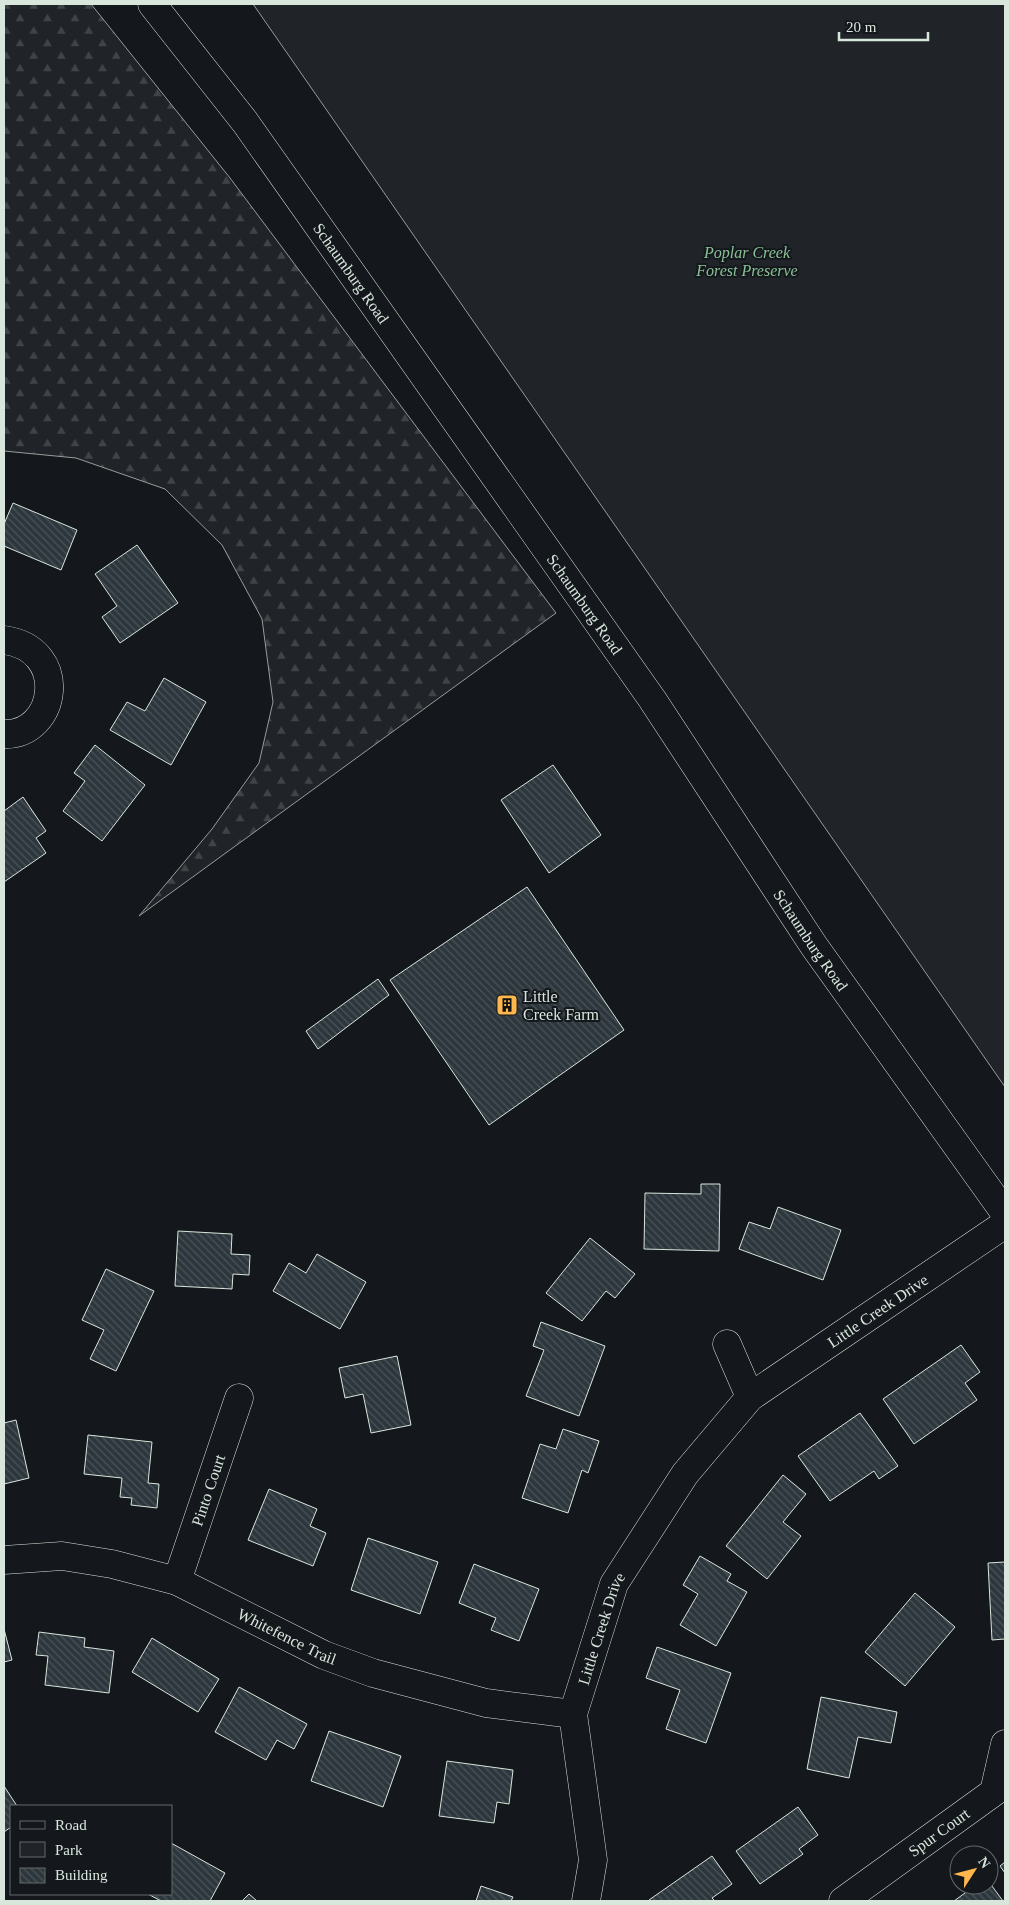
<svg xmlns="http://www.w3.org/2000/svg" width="1009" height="1905" viewBox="0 0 1009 1905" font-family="Georgia,serif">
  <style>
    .forest { fill: url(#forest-firs); stroke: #939e99 }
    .park { fill: #202428; stroke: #939e99 }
    .building { fill: url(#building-back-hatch); stroke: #d8e6dc }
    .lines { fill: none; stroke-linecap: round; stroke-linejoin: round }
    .minor-casing { stroke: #d8e6dc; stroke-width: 29 }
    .major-casing { stroke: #d8e6dc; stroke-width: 29 }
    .minor { stroke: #14181c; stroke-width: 28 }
    .major { stroke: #14181c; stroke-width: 28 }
    .labels { text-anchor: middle; stroke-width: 4; stroke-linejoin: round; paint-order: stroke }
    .park-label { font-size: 16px; font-style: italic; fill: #8ac095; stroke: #14181c }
    .street-label { font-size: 16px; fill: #d8e6dc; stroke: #14181c }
    .poi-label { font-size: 16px; fill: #d8e6dc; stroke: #14181c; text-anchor: start }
  </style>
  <defs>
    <pattern id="forest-firs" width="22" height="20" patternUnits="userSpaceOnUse" patternTransform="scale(1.25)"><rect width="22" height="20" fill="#202428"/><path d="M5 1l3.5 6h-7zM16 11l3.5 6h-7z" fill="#404447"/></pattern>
    <pattern id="building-back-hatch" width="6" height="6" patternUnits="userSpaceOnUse" patternTransform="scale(1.25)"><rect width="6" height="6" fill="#2c363c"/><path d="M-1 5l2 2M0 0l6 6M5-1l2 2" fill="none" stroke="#4a5358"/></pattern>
  </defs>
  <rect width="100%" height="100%" fill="#14181c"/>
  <!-- forest -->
  <path class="forest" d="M4 4H91L230 178 556 613 139 916 212 829 259 763 273 702 262 619 222 545 165 489 76 458 4 451Z"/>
  <!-- park -->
  <path class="park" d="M253 4H1005V1087Z"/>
  <!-- building -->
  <path class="building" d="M13 503 77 530 61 570 4 546V524Z
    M137 545 178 603 120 643 102 617 117 606 95 574Z
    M164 678 206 702 171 765 110 730 127 702 145 711Z
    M95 745 145 785 102 841 63 811 85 781 74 773Z
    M553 765 601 835 549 873 501 800Z
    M23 797 46 831 36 838 46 853 4 882V811Z
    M527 887 624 1030 489 1125 390 980Z
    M378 979 389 995 318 1049 306 1031Z
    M701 1184H720L719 1251 644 1249 645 1193 701 1194Z
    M778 1207 841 1230 823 1280 739 1249 749 1222 770 1229Z
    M178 1231 232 1234 231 1254 250 1255 249 1275 233 1274 232 1289 175 1286Z
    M590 1238 635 1274 615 1298 606 1291 582 1321 546 1293Z
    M317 1254 366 1282 340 1329 273 1291 289 1263 306 1273Z
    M106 1269 154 1291 116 1371 90 1359 104 1330 82 1320Z
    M541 1322 605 1346 579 1416 526 1396 544 1350 533 1346Z
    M961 1345 980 1372 965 1383 977 1400 914 1444 883 1399Z
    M397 1356 411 1425 371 1433 363 1394 345 1398 339 1368Z
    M860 1413 898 1466 879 1479 874 1471 830 1501 798 1456Z
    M16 1420 29 1478 4 1484V1423Z
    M563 1429 599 1441 588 1473 582 1470 568 1513 522 1498 540 1444 556 1449Z
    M88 1435 152 1442 148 1483 159 1484 157 1508 131 1505 132 1498 120 1497 122 1478 84 1474Z
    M783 1475 806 1494 783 1522 801 1536 767 1579 726 1546Z
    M269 1489 317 1509 310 1526 326 1533 313 1566 248 1540Z
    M368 1538 438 1562 420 1614 351 1590Z
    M700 1556 731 1574 727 1581 747 1592 716 1646 680 1625 698 1594 683 1585Z
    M1005 1562V1639L992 1640 988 1563Z
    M474 1564 539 1589 519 1641 491 1630 496 1618 459 1603Z
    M915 1593 955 1627 905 1686 865 1652Z
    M4 1629 12 1660 4 1662Z
    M39 1632 85 1638 84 1647 114 1651 109 1693 45 1685 48 1656 36 1655Z
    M152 1638 219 1679 198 1712 132 1672Z
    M657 1647 731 1673 706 1743 666 1729 680 1690 646 1678Z
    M239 1687 307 1724 294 1749 277 1740 266 1760 215 1732Z
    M821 1697 897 1712 891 1743 858 1737 849 1778 807 1769Z
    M329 1731 401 1756 383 1807 311 1781Z
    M447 1761 513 1770 509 1804 497 1802 494 1823 439 1816Z
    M4 1786 17 1806H11V1827L4 1832Z
    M798 1807 818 1835 799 1849 803 1854 760 1884 736 1851Z
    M171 1843 225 1873 210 1901H161L148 1894H171Z
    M712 1856 732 1884 712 1898 715 1901H650L649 1900Z
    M1005 1862V1873L1000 1866Z
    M989 1882 1003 1901H954L976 1885H989Z
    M481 1886 513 1897 511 1901H476Z
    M249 1894 257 1901H242Z"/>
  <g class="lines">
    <!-- minor casing -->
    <g class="minor-casing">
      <g id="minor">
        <path d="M4 640C71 649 57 736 4 734"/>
        <path d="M727 1344 750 1397"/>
        <path id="s1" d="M4 1560 62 1556 112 1564 177 1581 324 1655 373 1673 486 1703 573 1714"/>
        <path id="s2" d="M177 1581 239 1398"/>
        <path id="s3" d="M586 1901 593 1860 573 1714 614 1584 685 1474 750 1397 1005 1224"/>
        <path id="s4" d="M843 1901 994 1792 1005 1744"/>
      </g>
    </g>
    <!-- major casing -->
    <g class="major-casing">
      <g id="major">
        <path id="s5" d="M152 4 245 122 652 699 814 946 1005 1213"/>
      </g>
    </g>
    <!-- minor -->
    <use href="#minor" class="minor"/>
    <!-- major -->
    <use href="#major" class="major"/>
  </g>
  <!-- icons -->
  <defs>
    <g id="building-square" transform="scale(1.125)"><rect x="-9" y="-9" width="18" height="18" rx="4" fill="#ffb74d" stroke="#14181c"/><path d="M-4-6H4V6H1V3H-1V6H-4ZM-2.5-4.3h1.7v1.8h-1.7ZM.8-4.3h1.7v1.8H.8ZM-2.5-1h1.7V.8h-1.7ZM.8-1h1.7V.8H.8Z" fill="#111"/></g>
  </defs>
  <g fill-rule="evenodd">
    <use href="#building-square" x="507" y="1005"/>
  </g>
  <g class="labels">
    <!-- park labels -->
    <g class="park-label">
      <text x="747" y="258">Poplar Creek<tspan x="747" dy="18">Forest Preserve</tspan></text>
    </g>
    <!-- street labels -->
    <g class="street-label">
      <text dy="6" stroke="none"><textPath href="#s5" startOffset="335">Schaumburg Road</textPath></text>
      <text dy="6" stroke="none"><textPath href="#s5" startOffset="740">Schaumburg Road</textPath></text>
      <text dy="6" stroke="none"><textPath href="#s5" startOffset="1145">Schaumburg Road</textPath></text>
      <text dy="6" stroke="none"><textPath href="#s3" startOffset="711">Little Creek Drive</textPath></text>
      <text dy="6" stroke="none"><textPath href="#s2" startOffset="96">Pinto Court</textPath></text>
      <text dy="6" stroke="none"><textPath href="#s3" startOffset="279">Little Creek Drive</textPath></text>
      <text dy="6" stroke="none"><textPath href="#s1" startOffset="299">Whitefence Trail</textPath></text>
      <text dy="6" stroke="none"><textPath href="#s4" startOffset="118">Spur Court</textPath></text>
    </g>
    <!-- poi labels -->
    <g class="poi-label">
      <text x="523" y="1002">Little<tspan x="523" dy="18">Creek Farm</tspan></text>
    </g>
  </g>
  <!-- border -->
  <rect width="1009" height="1905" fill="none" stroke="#d8e6dc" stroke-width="10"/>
  <!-- legend -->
  <rect x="10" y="1805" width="162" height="90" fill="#14181c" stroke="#626a69"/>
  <rect x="20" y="1821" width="25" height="8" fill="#14181c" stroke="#626a69"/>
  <text x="55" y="1830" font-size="15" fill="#d8e6dc">Road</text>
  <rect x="20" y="1842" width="25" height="15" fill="#202428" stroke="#626a69"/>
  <text x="55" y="1855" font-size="15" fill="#d8e6dc">Park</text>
  <rect x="20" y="1868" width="25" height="15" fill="url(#building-back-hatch)" stroke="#626a69"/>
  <text x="55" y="1880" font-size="15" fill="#d8e6dc">Building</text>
  <!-- north arrow -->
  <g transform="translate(974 1870) rotate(54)"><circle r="24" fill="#14181c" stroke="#626a69"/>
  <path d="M0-4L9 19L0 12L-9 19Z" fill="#ffb74d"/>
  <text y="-8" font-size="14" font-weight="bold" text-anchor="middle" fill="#d8e6dc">N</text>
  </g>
  <!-- scale -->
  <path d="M839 32v8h89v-8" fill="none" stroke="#d8e6dc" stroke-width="2.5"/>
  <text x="846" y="32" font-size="15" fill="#d8e6dc" stroke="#14181c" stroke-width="4" paint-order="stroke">20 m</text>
</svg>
